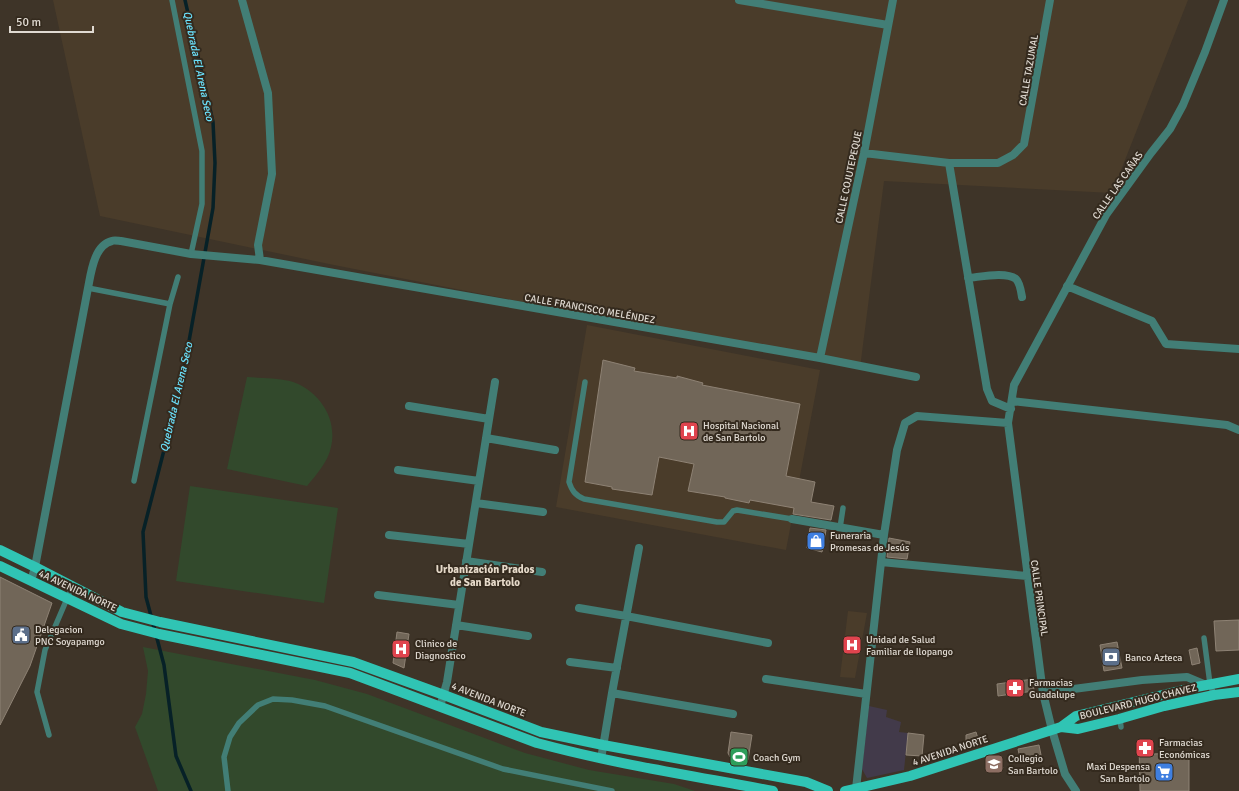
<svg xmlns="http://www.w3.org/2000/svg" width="1239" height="791" viewBox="0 0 1239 791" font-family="Signika,sans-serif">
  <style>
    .built { fill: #4a3c2a }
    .education { fill: #423a4a }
    .green { fill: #32492c }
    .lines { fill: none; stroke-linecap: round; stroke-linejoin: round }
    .stream { stroke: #072127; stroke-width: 3.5 }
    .building { fill: #716658; stroke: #8e8274 }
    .lane { stroke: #427e76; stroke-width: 5.5 }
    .street { stroke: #427e76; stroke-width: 8 }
    .primary { stroke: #30c4b4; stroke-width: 10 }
    .labels { text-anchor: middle; stroke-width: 4; stroke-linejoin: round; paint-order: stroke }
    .street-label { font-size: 10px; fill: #e0dad2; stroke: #342a1e }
    .poi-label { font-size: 10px; fill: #e0dad2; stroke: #342a1e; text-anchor: start }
    .water-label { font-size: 11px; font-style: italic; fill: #6be2fd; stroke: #342a1e }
    .neighbourhood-label { font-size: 11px; font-weight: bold; fill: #e6daca; stroke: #342a1e }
  </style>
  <rect width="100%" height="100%" fill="#3e3428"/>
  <!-- built -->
  <path class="built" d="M53 0H1188L1112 193 884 181 860 368 334 265 100 216Z
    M587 325 820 370 786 550 556 507Z
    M848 611 867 613 855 678 840 677Z"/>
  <!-- education -->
  <path class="education" d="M869 706 887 710 886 717 901 722 899 732 908 733 904 770 867 778 862 769Z"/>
  <!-- green -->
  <path class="green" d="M247 377C261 378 276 378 290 381 318 389 338 418 331 447 328 462 316 475 307 486L227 469Z
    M190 486 338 508 324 603 176 581Z
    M143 647 315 680 367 694 525 753 589 770 674 784 695 791H158L135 727 142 714 146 694 148 671Z"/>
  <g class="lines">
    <!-- stream -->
    <path class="stream" d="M185 0 213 122 215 163 213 208 182 380 143 532 146 597 164 665 176 756 191 791"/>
  </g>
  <!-- building -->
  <path class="building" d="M603 360 635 368 634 371 677 378V376L703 383 702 385 800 404 786 476 815 482 811 502 834 506 831 520 793 514 794 508 750 500 749 503 725 498V497L688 491 694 464 659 457 652 495 612 489V487L585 482Z
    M810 528 826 530 822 552 807 548Z
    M889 538 910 542 907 559 887 557Z
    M0 577 52 603 30 666 0 725Z
    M1239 620V650L1216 651 1214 621Z
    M397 632 409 634 404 668 393 663Z
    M1117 642 1122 668 1104 671 1100 645Z
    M1197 648 1200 663 1192 665 1189 650Z
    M1033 679 1034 691 998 696 997 684Z
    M731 732 752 735 748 760 730 757 728 753Z
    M976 732 979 742 966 746V735Z
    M908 733 924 735 922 756 906 755Z
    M1150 740 1151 754 1189 753V791H1140L1139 743Z
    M1039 745 1042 760 1021 763 1018 749Z
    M999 756 1003 768 990 772 986 760Z"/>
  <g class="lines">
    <!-- lane -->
    <path class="lane" d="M172 0 202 151V204L191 254
      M88 288 170 304
      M585 382 569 482C572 491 575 495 584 499L717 522H724L733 511 737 510 792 519
      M134 481 170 304 178 277
      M840 528 843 508
      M1204 638 1210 684 1214 695
      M1120 719 1121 727
      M49 735 37 692 45 650 72 587
      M228 791 224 757 230 737 239 723 258 705 273 699 292 700 325 706 503 769 612 791"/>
    <!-- street -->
    <path class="street" d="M242 0 268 93 272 174 258 245 260 260
      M739 0 888 25
      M864 153 949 163H998L1013 155 1024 144 1050 0
      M949 163 987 389 992 401 1011 409
      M968 278C980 277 1006 271 1016 279 1020 283 1021 291 1022 297
      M1067 286 1152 321 1166 344 1239 349
      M820 358 864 153 893 0
      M1012 401 1227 425 1239 430
      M409 406 489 419
      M486 438 555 450
      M398 470 479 481
      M476 503 543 512
      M792 519 884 535
      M389 535 469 544
      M466 561 542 572
      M881 562 1027 576
      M31 581 35 567 88 288C91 273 94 245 112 241 114 240 119 241 121 241L191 254 260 260 820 358 916 377
      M378 595 459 605
      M579 608 626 616 768 643
      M456 625 528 636
      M570 662 617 668
      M766 679 866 694
      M612 693 733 714
      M1043 693 1142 680 1187 677 1206 685
      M440 707 447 682 495 382
      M601 759 612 693 639 548
      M856 789 884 535 897 450 905 423 917 416 1008 423
      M1076 791 1065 774 1052 730 1043 693 1008 423 1014 385 1106 215 1151 153 1170 129 1183 105 1205 52 1224 0"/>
    <!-- primary -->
    <path class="primary" d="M0 550 35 567 122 612 160 622 353 662 444 695 541 732 603 745 806 782 828 791
      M0 566 121 624 159 634 350 673 537 743C615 764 694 776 773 791
      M1061 727 1076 716 1191 688 1239 679
      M845 791 910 776 1061 727 1078 729 1119 719 1164 706 1214 695 1239 692"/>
  </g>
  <!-- icons -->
  <defs>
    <g id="hospital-square" transform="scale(1)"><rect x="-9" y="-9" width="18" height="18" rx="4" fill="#e0444e" stroke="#342a1e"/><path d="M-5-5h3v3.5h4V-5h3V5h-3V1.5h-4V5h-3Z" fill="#fff"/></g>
    <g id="shop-square" transform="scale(1)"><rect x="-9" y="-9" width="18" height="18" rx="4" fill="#3f7fe0" stroke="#342a1e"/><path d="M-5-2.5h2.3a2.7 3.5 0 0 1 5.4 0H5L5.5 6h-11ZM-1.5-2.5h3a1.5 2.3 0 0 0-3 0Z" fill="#fff"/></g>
    <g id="civic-square" transform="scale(1)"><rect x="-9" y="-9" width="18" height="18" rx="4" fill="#5c6f8a" stroke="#342a1e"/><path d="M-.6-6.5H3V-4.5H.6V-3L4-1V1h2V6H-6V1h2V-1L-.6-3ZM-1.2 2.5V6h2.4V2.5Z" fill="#fff"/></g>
    <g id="bank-square" transform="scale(1)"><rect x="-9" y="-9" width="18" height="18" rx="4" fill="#5c6f8a" stroke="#342a1e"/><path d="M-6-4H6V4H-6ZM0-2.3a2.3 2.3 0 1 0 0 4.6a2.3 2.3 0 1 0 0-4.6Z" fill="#fff"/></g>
    <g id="pharmacy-square" transform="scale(1)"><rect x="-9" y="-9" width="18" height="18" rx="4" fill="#e0444e" stroke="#342a1e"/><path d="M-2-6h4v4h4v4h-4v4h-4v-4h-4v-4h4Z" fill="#fff"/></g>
    <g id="stadium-square" transform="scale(1)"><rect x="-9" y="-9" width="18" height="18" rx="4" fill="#2e9e5b" stroke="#342a1e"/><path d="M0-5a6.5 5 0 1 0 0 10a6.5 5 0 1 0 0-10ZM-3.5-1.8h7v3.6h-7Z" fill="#fff"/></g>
    <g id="school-square" transform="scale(1)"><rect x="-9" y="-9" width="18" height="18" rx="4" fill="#8d6e63" stroke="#342a1e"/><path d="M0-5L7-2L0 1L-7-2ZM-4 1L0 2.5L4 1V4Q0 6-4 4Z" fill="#fff"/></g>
    <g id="supermarket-square" transform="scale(1)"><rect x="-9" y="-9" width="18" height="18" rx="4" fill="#3f7fe0" stroke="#342a1e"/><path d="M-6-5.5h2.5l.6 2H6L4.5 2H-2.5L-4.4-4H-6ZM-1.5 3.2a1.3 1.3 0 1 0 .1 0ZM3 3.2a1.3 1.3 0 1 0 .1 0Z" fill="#fff"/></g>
  </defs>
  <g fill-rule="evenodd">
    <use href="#hospital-square" x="689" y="431"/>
    <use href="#shop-square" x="816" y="541"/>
    <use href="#civic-square" x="21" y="635"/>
    <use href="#hospital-square" x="852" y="645"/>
    <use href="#hospital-square" x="401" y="649"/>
    <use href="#bank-square" x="1111" y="657"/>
    <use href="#pharmacy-square" x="1015" y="688"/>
    <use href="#pharmacy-square" x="1145" y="748"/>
    <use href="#stadium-square" x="739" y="757"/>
    <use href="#school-square" x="994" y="764"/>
    <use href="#supermarket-square" x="1164" y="772"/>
  </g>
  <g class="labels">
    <!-- street labels -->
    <g class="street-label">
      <text transform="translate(1028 70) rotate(-80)" y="4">CALLE TAZUMAL</text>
      <text transform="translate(848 177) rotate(-78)" y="4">CALLE COJUTEPEQUE</text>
      <text transform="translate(1117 185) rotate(-55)" y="4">CALLE LAS CAÑAS</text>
      <text transform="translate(590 308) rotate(10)" y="4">CALLE FRANCISCO MELÉNDEZ</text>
      <text transform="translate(78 590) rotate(25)" y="4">4A AVENIDA NORTE</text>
      <text transform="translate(1040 598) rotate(82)" y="4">CALLE PRINCIPAL</text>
      <text transform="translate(489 699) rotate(21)" y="4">4 AVENIDA NORTE</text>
      <text transform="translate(1138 701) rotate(-14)" y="4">BOULEVARD HUGO CHAVEZ</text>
      <text transform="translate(950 750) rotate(-18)" y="4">4 AVENIDA NORTE</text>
    </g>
    <!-- poi labels -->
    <g class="poi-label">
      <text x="703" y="429">Hospital Nacional<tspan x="703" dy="12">de San Bartolo</tspan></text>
      <text x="830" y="539">Funeraria<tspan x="830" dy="12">Promesas de Jesús</tspan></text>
      <text x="35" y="633">Delegacion<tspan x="35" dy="12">PNC Soyapamgo</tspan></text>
      <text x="866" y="643">Unidad de Salud<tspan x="866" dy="12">Familiar de Ilopango</tspan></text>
      <text x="415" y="647">Clinico de<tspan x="415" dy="12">Diagnostico</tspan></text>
      <text x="1125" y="661">Banco Azteca</text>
      <text x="1029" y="686">Farmacias<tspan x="1029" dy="12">Guadalupe</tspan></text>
      <text x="1159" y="746">Farmacias<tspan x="1159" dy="12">Económicas</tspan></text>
      <text x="753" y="761">Coach Gym</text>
      <text x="1008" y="762">Collegio<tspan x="1008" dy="12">San Bartolo</tspan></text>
      <text x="1150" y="770" text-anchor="end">Maxi Despensa<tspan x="1150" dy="12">San Bartolo</tspan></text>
    </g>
    <!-- water labels -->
    <g class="water-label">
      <text transform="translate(199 66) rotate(78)" y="4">Quebrada El Arena Seco</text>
      <text transform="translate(176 397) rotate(-77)" y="4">Quebrada El Arena Seco</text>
    </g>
    <!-- neighbourhood labels -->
    <g class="neighbourhood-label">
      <text x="485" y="573">Urbanización Prados<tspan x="485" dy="13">de San Bartolo</tspan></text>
    </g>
  </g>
  <!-- scale -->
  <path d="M10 26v6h83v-6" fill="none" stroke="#e0dad2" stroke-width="2"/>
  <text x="16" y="26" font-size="12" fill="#e0dad2" stroke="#342a1e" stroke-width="3" paint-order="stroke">50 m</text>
</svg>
